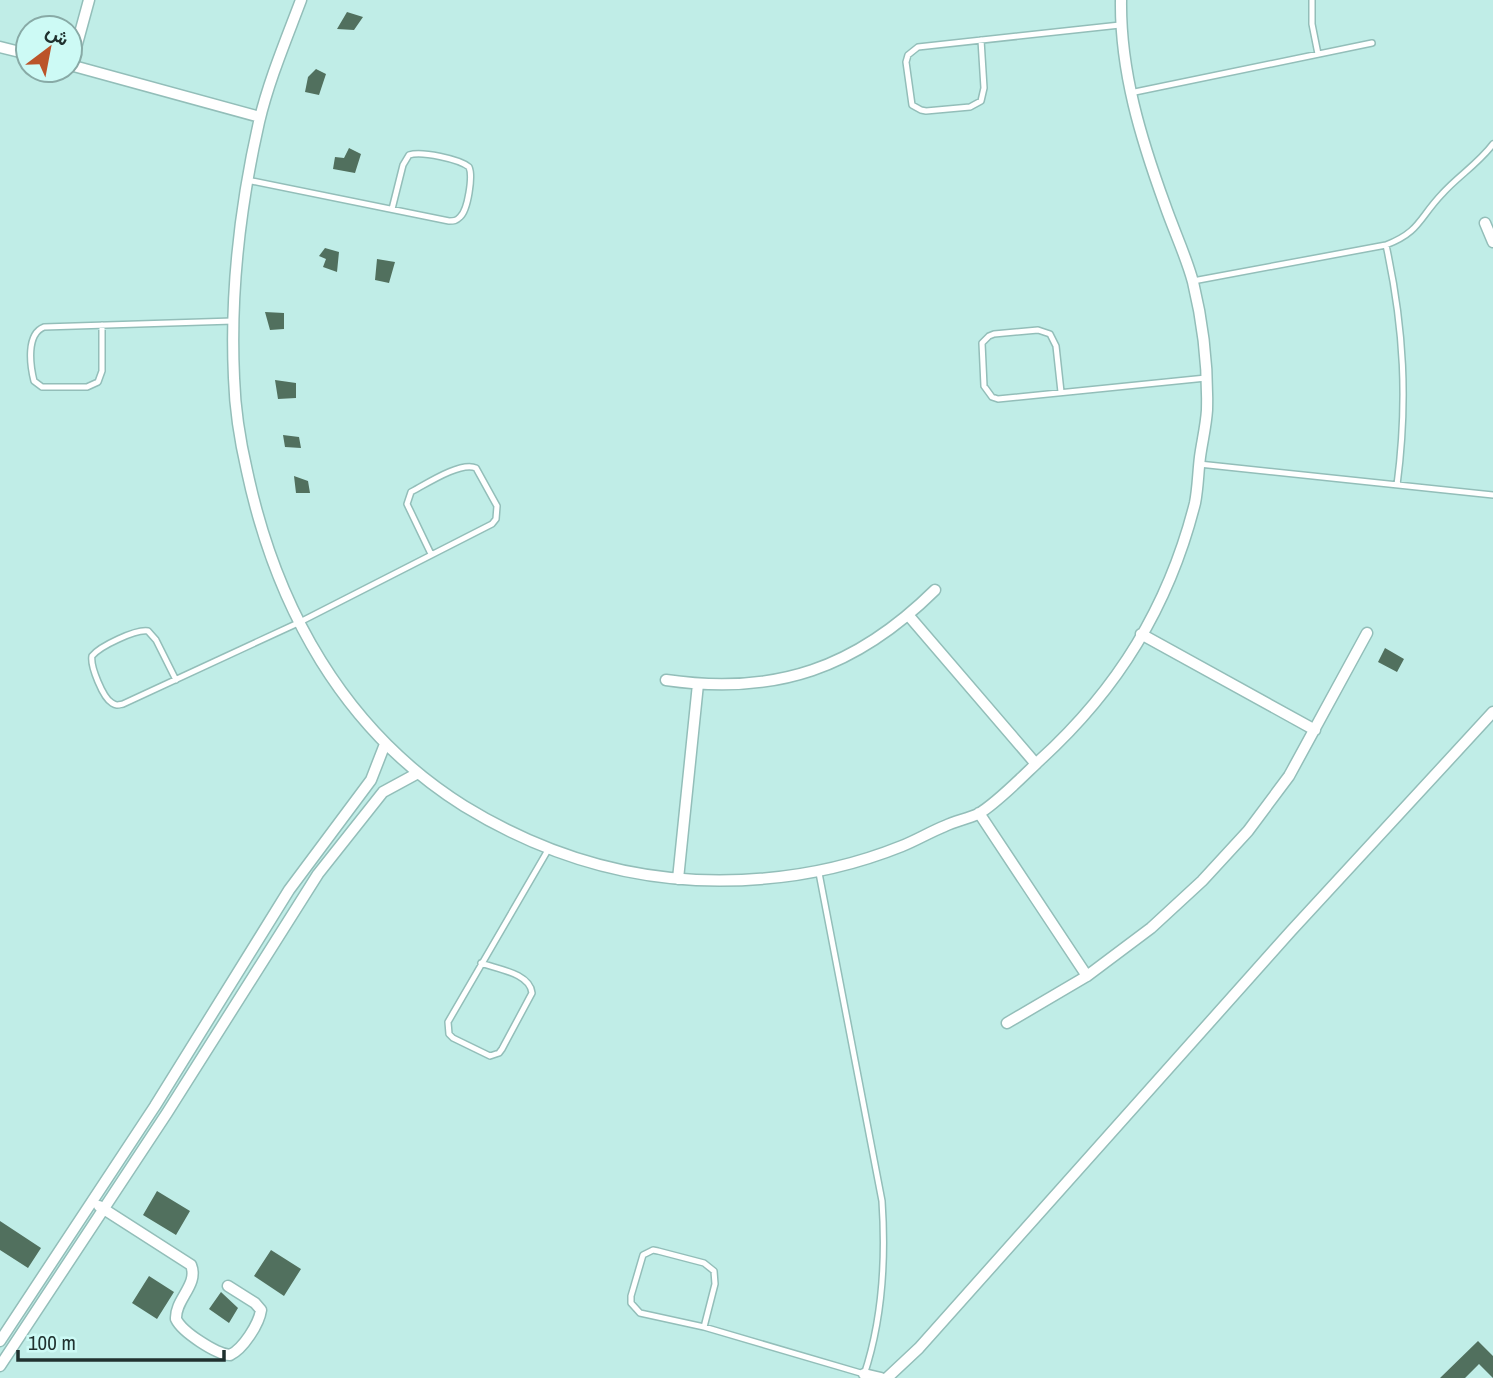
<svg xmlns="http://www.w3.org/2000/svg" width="1493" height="1378" viewBox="0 0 1493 1378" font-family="'Archivo Narrow',Vazirmatn,sans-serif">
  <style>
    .building { fill: #51705e }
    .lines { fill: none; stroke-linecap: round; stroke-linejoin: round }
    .service-casing { stroke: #93beb9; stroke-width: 8 }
    .minor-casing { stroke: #93beb9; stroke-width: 13 }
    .service { stroke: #fff; stroke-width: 5 }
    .minor { stroke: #fff; stroke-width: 10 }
  </style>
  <rect width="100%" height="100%" fill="#c0ede7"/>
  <!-- building -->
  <path class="building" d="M347 12 363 17 354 30 337 29Z
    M316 69 326 74 319 95 305 92 308 77Z
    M349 148 361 154 355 173 333 169 335 157 344 158Z
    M325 248 339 252 337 272 323 267 326 259 319 256Z
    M377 259 395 262 389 283 375 280Z
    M265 312 284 313V329L270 330Z
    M275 380 296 383V398L278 399Z
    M283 435 299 437 301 448 285 447Z
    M294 476 308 481 310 493H296Z
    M1385 648 1404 659 1397 672 1378 662Z
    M157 1191 190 1211 176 1235 143 1215Z
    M0 1221 41 1248 28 1268 0 1250Z
    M271 1250 301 1269 284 1296 254 1276Z
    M149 1276 174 1292 157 1319 132 1303Z
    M221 1292 238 1308 229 1323 209 1309Z
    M1478 1341 1493 1356V1378L1479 1364 1465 1378H1440Z"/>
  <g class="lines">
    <!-- service casing -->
    <g class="service-casing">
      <path id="service" d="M1312 0V24L1318 54
        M981 40 984 88 981 101 970 107 926 111 921 110 912 105 906 62 908 55 918 47 1120 25
        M1130 93 1372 43
        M247 180 449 221C454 221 456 221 460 217 468 210 473 176 469 167 459 159 422 151 409 155L403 165 392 209
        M1386 245C1404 328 1408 401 1397 485
        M1193 281 1386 245C1420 232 1419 218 1442 194 1458 176 1478 164 1493 144
        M102 325V371L98 382 87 387H42L34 381C30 365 26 334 44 327L233 321
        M1061 392 1056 346 1050 334 1038 330 994 334 989 336 982 343 984 386 992 397 998 399 1206 378
        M1199 464 1493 495
        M176 680 156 640 148 631C136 629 100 646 92 656 90 666 103 698 112 703 117 706 118 705 123 704L298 623 492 524 496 519 497 506 476 468C461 461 426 484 411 492L407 504 431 554
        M819 873 882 1201C886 1260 883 1318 864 1375
        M481 963C497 969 530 973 532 993L502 1049 499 1053 490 1056 453 1038 449 1034 448 1022 548 850
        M704 1327 715 1284 714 1271 704 1263 658 1251 653 1250 643 1255 631 1296V1303L640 1313 704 1327 864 1374"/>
    </g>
    <!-- minor casing -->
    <g class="minor-casing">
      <path id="minor" d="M301 0C286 40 269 80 259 122 240 206 230 292 234 378 235 409 240 441 247 471 276 607 343 730 464 806 534 849 613 876 696 880 768 883 835 873 902 846 917 840 930 832 945 826 955 821 967 819 978 814 996 804 1023 776 1040 760 1118 689 1169 606 1195 503 1198 488 1198 473 1200 457 1202 442 1206 426 1207 410 1208 369 1203 323 1193 282 1186 256 1174 231 1165 205 1141 139 1120 71 1121 0
        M0 47 28 54
        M70 65 260 117
        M71 66 89 0
        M1485 223 1493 242
        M909 616 1036 764
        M1141 634 1315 730
        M666 680C776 696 856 668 935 590
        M979 813 1087 976
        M678 879 698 684
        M1007 1023 1087 976 1151 928 1202 881 1248 831 1289 776 1367 633
        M99 1206 191 1265C199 1285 175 1299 176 1319 182 1332 216 1354 230 1355 243 1349 259 1324 261 1310L255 1303 228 1286
        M0 1341 155 1106 289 890 371 780 385 744
        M0 1366 167 1113 318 874 383 792 418 773
        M864 1374 881 1378
        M887 1378 919 1348 1291 931 1493 712"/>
    </g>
    <!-- service -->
    <use href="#service" class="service"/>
    <!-- minor -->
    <use href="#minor" class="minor"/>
  </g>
  <!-- north arrow -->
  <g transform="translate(49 49) rotate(32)"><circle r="33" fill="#cdfaf5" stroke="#88aaa6" stroke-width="2"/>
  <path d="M0-5L12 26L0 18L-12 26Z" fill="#bb5429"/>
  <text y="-10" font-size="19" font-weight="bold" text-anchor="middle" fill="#20312f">ش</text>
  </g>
  <!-- scale -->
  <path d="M18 1350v10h206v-10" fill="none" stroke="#20312f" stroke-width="3.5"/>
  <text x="28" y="1350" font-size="21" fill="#20312f" stroke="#cdfaf5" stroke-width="5" paint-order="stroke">100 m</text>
</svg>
